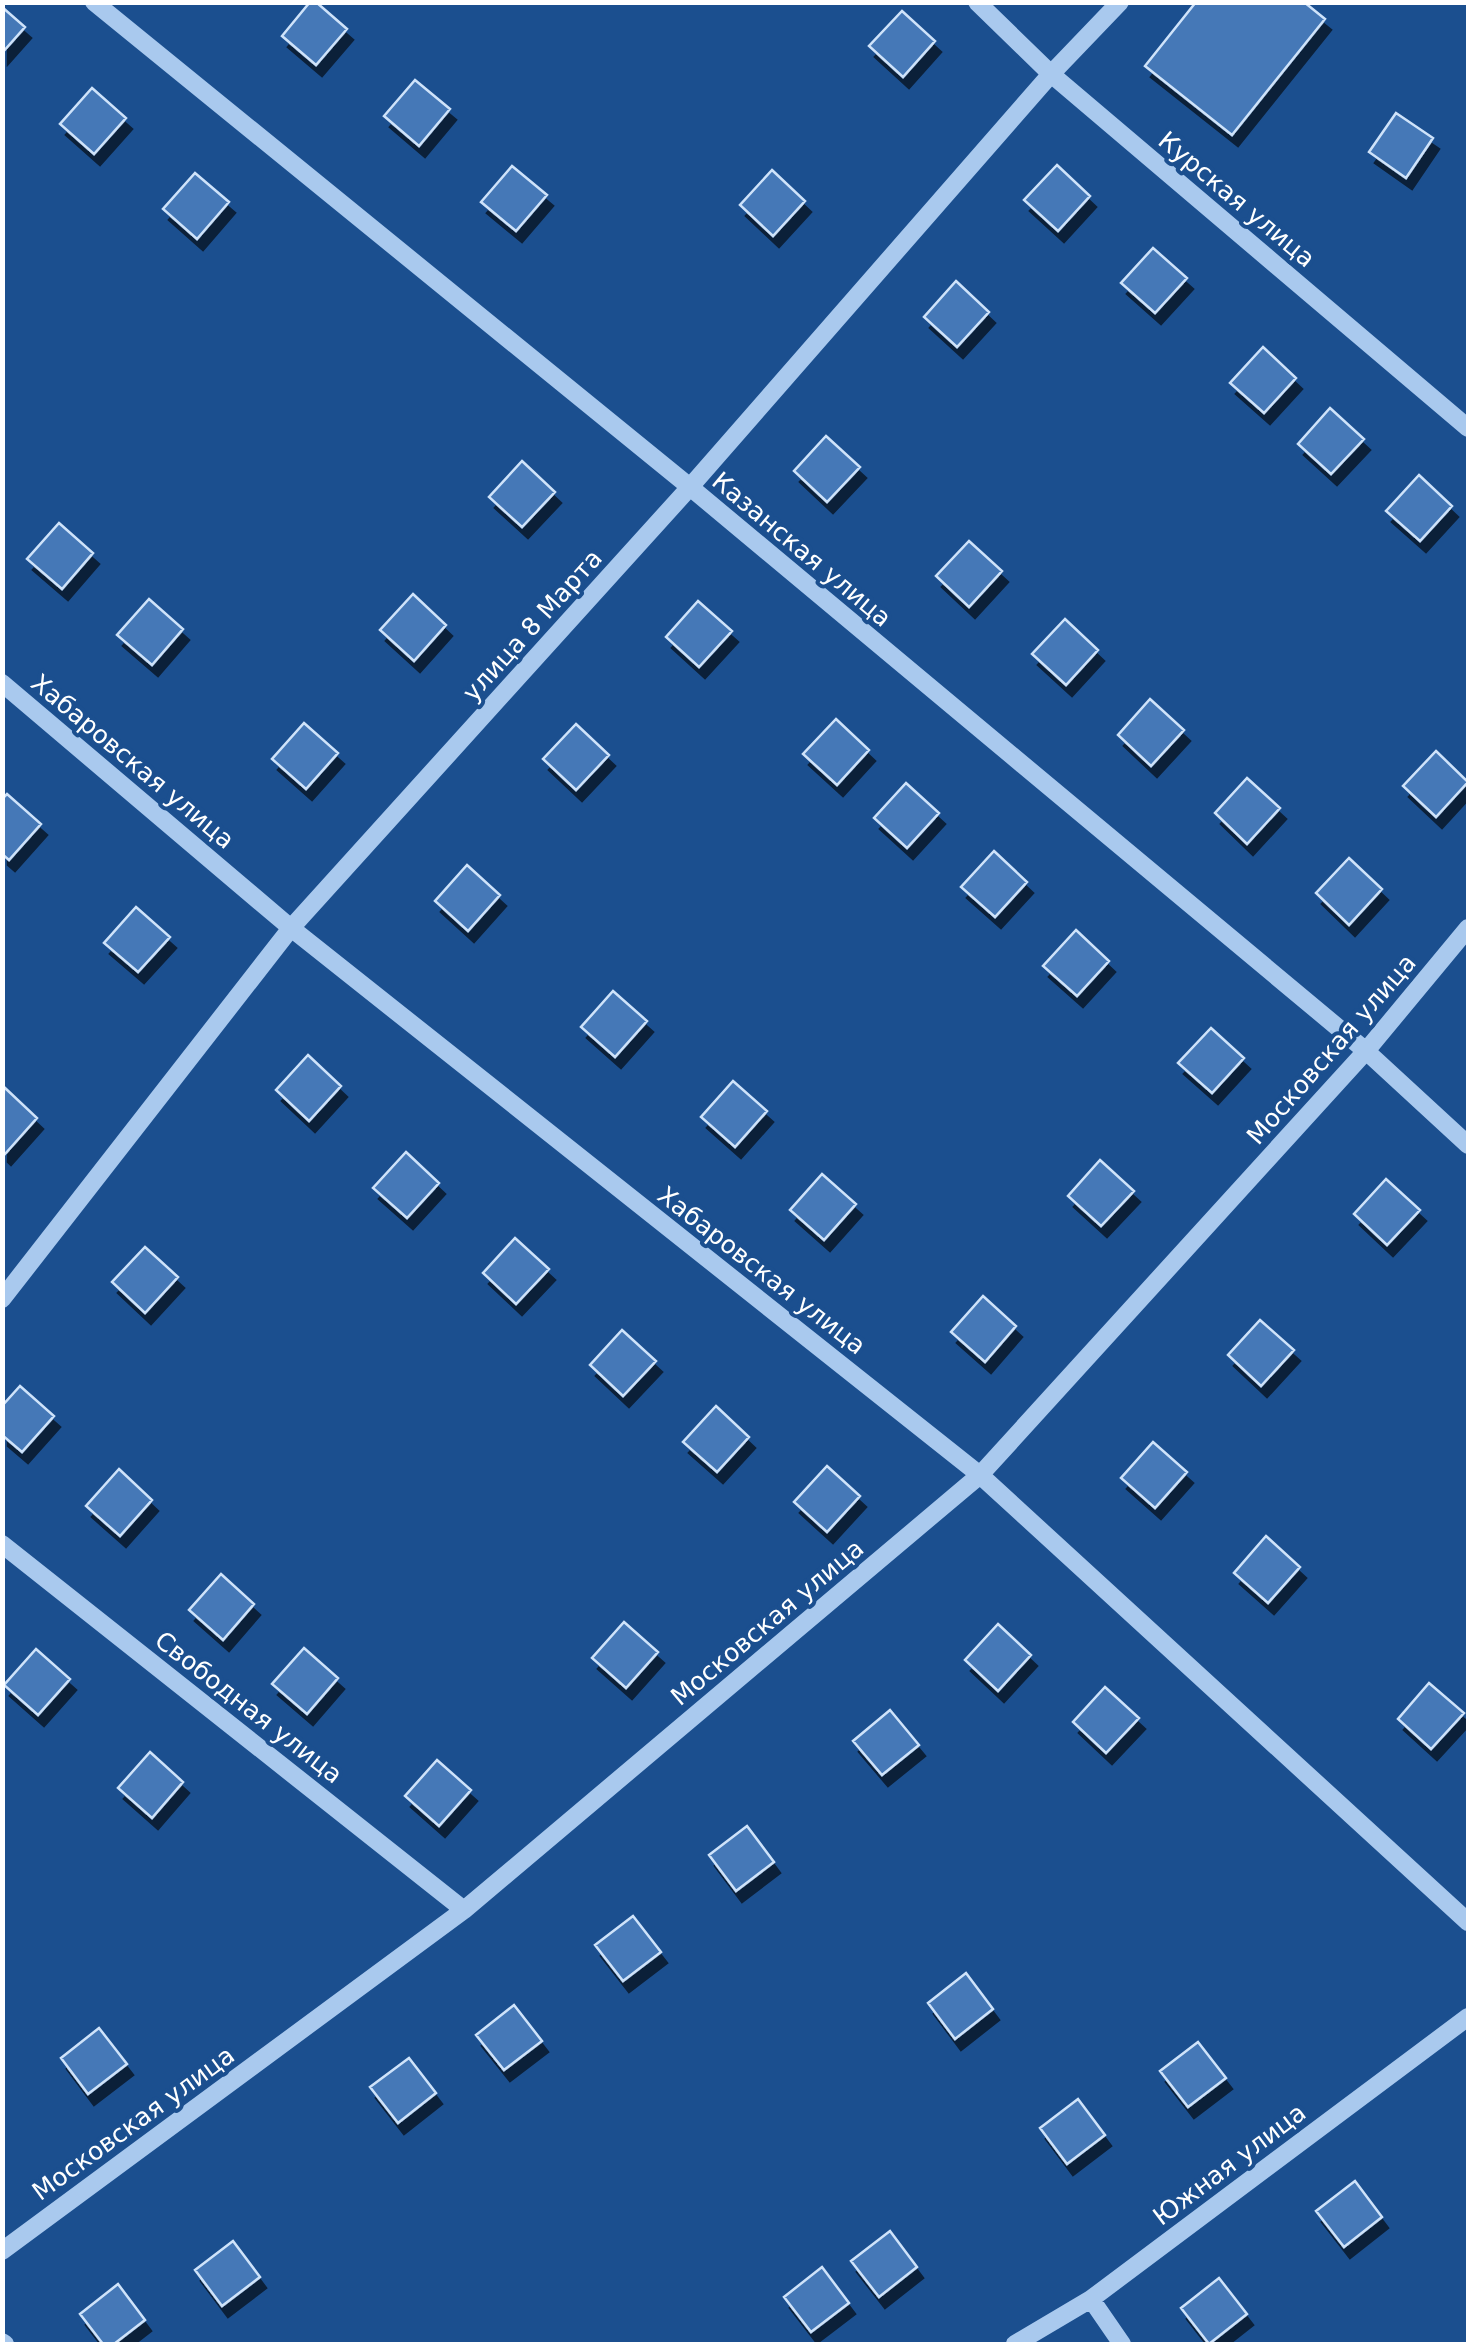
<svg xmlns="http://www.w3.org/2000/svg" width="1471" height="2347" viewBox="0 0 1471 2347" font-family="'DejaVu Sans',sans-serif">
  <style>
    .building { fill: #4478b7; stroke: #cfe3fa; stroke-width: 2.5; filter: url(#shadow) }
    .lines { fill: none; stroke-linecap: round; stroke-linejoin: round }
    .minor { stroke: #a9c9ee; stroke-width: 18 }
    .labels { text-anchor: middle; stroke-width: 8; stroke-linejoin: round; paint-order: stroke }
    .street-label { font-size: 25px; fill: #fff; stroke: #1b4f8f }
  </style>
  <defs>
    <filter id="shadow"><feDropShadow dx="6" dy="11" stdDeviation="0" flood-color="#0009"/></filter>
  </defs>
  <rect width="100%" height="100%" fill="#1b4f8f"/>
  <!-- building -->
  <path class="building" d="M310 2H316L347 29 316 65 282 36Z
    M1196 2H1304L1325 19 1232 135 1145 66Z
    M2 7 25 27 2 53Z
    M902 11 935 41 903 77 869 46Z
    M415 80 450 109 419 146 384 116Z
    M92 88 126 118 94 154 60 124Z
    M1396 113 1433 138 1406 178 1369 152Z
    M1057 165 1090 196 1058 231 1024 200Z
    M512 166 547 195 516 231 481 202Z
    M772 170 805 201 773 236 740 205Z
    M195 173 229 202 197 239 163 209Z
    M1153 248 1187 278 1155 313 1121 283Z
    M956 281 989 312 957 347 924 317Z
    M1263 347 1296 378 1264 413 1230 383Z
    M1330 408 1364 439 1331 474 1298 444Z
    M826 436 860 467 827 502 794 471Z
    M522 461 555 492 522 527 489 497Z
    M1419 475 1452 506 1420 541 1386 511Z
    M59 523 93 553 62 589 27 559Z
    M969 541 1002 571 969 607 936 576Z
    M413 594 446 625 414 661 380 630Z
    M149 599 183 629 152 665 117 635Z
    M698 601 732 631 699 667 666 637Z
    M1065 619 1098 650 1066 685 1032 654Z
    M1150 699 1184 730 1151 766 1118 735Z
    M836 719 869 750 837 785 803 754Z
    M304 723 338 753 306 789 272 759Z
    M576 724 609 755 576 790 543 759Z
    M1436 751 1468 782 1436 817 1403 786Z
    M1247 778 1280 808 1247 844 1215 813Z
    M906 783 939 813 907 848 874 818Z
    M7 794 41 824 9 860 2 854V799Z
    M994 851 1027 882 995 917 961 887Z
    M1349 858 1382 889 1349 925 1316 893Z
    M467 865 500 895 468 931 435 901Z
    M136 907 170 937 138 972 104 943Z
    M1076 930 1109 961 1077 996 1043 966Z
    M613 991 647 1021 615 1057 581 1027Z
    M1211 1028 1244 1058 1212 1093 1178 1063Z
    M308 1055 341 1086 309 1121 276 1090Z
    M733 1081 767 1111 735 1147 701 1117Z
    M4 1087 37 1118 5 1154 2 1151Z
    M406 1152 439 1183 407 1218 373 1188Z
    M1100 1160 1134 1191 1101 1226 1068 1196Z
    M822 1174 856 1204 824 1240 790 1210Z
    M1386 1179 1420 1210 1387 1245 1354 1214Z
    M515 1238 549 1269 516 1304 483 1273Z
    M145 1247 178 1277 145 1313 112 1282Z
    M983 1296 1016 1326 985 1362 951 1332Z
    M1260 1320 1294 1350 1261 1386 1228 1355Z
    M622 1330 656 1361 623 1396 590 1365Z
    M20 1386 54 1416 22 1452 2 1435V1406Z
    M716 1406 749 1437 717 1472 683 1442Z
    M1153 1442 1187 1472 1155 1508 1121 1478Z
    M827 1466 860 1496 827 1532 794 1502Z
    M119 1469 152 1500 120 1536 86 1506Z
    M1266 1536 1300 1567 1268 1603 1234 1573Z
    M221 1574 254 1604 223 1640 189 1610Z
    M624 1622 658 1652 626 1688 592 1658Z
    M998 1624 1031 1655 998 1691 965 1660Z
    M304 1648 338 1678 307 1714 272 1684Z
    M36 1649 70 1679 38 1715 4 1685Z
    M1429 1683 1464 1713 1431 1749 1398 1719Z
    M1105 1687 1139 1718 1106 1753 1073 1722Z
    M890 1710 919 1745 882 1775 853 1741Z
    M150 1752 183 1782 152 1818 118 1788Z
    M437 1760 471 1790 439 1826 405 1796Z
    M747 1826 774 1862 736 1891 709 1855Z
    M633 1916 661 1952 623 1981 595 1945Z
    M966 1973 993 2009 955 2039 928 2003Z
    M514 2005 542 2041 504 2070 476 2035Z
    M99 2028 127 2064 88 2094 61 2058Z
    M1198 2042 1226 2078 1188 2107 1160 2071Z
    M409 2058 436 2093 398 2123 370 2087Z
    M1078 2099 1105 2135 1067 2164 1040 2128Z
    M1355 2181 1382 2217 1344 2247 1316 2211Z
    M890 2231 917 2267 879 2297 851 2261Z
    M233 2241 260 2277 222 2306 195 2270Z
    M822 2267 849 2303 811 2332 784 2297Z
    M1219 2278 1247 2314 1209 2344 1181 2308Z
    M118 2284 145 2320 114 2344H103L80 2314Z"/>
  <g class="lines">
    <!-- minor -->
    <path class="minor" d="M94 2 690 487 1366 1051 1468 1145
      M977 2 1051 74 1468 428
      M2 683 291 928 980 1475 1468 1922
      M2 1299 291 928 690 487 1051 74 1120 2
      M2 1544 464 1910
      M2 2251 464 1910 980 1475 1366 1051 1468 928
      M1091 2299 1122 2344
      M2 2342 5 2344
      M1015 2344 1091 2299 1468 2017"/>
  </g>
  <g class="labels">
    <!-- street labels -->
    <g class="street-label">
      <text transform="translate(1237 199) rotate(40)" y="9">Курская улица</text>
      <text transform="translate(802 549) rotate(40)" y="9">Казанская улица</text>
      <text transform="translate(532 625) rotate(-48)" y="9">улица 8 Марта</text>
      <text transform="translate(133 761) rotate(40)" y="9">Хабаровская улица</text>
      <text transform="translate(1331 1049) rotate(-49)" y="9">Московская улица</text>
      <text transform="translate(762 1270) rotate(38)" y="9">Хабаровская улица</text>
      <text transform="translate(767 1622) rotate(-40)" y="9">Московская улица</text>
      <text transform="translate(249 1707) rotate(38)" y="9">Свободная улица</text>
      <text transform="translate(133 2123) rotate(-36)" y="9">Московская улица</text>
      <text transform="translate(1229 2164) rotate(-37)" y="9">Южная улица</text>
    </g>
  </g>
  <!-- border -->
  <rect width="1471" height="2347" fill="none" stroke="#ffffff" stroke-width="10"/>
</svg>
